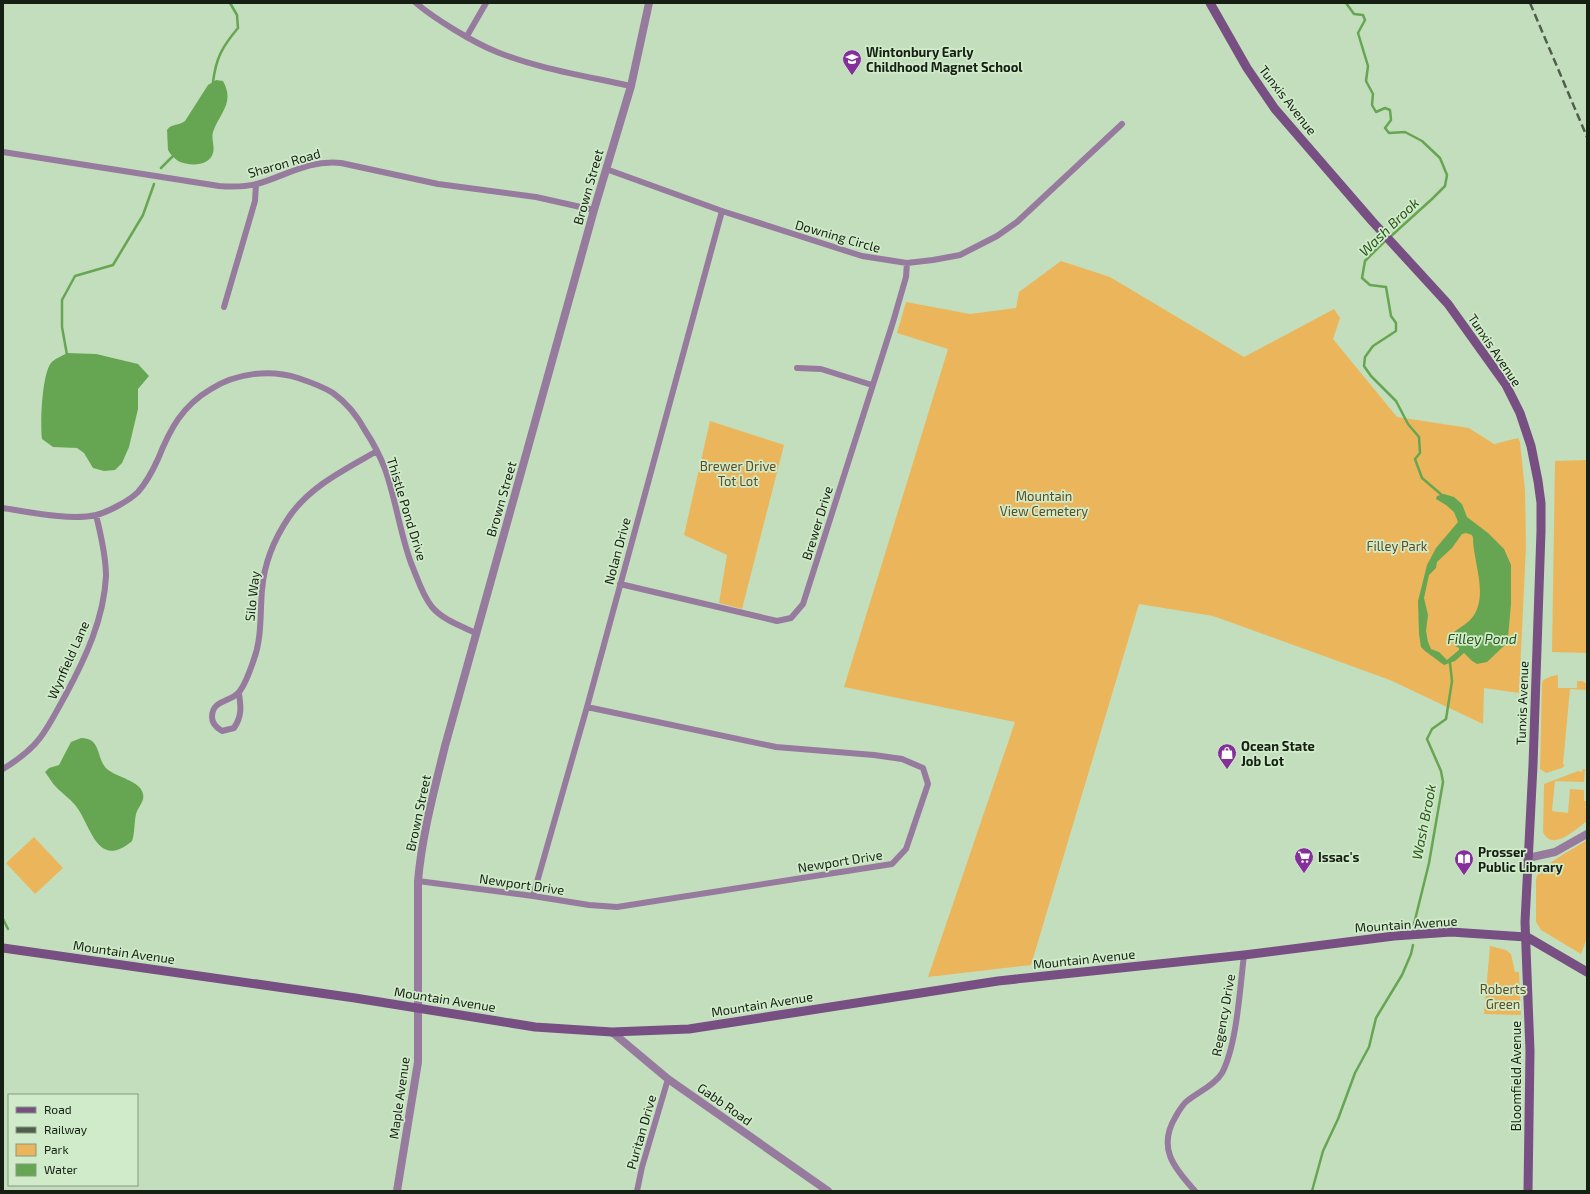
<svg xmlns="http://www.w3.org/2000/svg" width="1590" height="1194" viewBox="0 0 1590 1194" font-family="'Exo 2',sans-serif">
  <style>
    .green { fill: #ebb65b }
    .water { fill: #66a652; fill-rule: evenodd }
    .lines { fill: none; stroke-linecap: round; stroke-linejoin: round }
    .stream { stroke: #66a652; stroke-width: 2.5 }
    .minor { stroke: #967b9e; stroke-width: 6 }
    .tertiary { stroke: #967b9e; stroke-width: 8 }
    .secondary { stroke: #774f82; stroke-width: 9 }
    .rail { stroke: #505f4c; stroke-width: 2.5; stroke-dasharray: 8 4; stroke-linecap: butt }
    .labels { text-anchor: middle; stroke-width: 3.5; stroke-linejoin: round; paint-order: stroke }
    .poi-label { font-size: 13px; font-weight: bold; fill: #161f13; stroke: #d0ebc9; text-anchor: start }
    .street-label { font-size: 13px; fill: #161f13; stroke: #d0ebc9 }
    .park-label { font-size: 13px; fill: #614920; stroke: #d0ebc9 }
    .water-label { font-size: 14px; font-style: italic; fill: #29531a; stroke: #d0ebc9 }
  </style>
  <rect width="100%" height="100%" fill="#c3debc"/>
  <!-- green -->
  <path class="green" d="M1061 261 1110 277 1244 357 1334 309 1340 318 1333 339 1397 417 1469 428 1494 444 1518 438 1520 442 1525 490 1526 546 1519 693 1484 688 1483 724 1390 680 1213 616 1139 604 1031 965 928 977 1015 722 844 687 948 349 897 333 906 302 970 314 1016 308 1019 292Z
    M710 421 784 445 742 609 719 603 727 555 684 535Z
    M1587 460V653L1552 652 1555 461Z
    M1558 675V688H1577V681H1582L1587 684V690L1570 689 1563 764 1565 765 1562 768 1546 773 1540 769 1542 684 1543 680 1552 676Z
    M1583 769H1585L1584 782 1555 781 1552 811 1568 813 1570 789 1584 790V801H1587V805L1585 807 1587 809V821C1577 828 1552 853 1543 832L1544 784 1578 771 1582 772Z
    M34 837 63 868 35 894 6 863Z
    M1587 840V938L1581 954 1541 930 1536 922V879C1540 865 1574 849 1587 840Z
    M1490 946 1506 950 1511 954 1515 972H1519L1521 1015 1484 1014Z"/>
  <!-- water -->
  <path class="water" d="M216 80 223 81C235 103 220 112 213 132 211 139 215 146 213 153 209 167 189 166 178 161 174 158 170 154 168 150L167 130C172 123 179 126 185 121L208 85Z
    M67 353 96 354 138 364 149 376 138 389V409L129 447 122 463 115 470 104 471 93 468 84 453 77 448 53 447 42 439C40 424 42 374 51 363 54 359 62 356 67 353Z
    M1444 494 1454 497 1462 504 1467 517 1488 533 1504 549 1511 565V604L1508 637 1505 645 1487 662 1477 664 1472 661 1464 653 1455 661 1444 665 1425 651 1421 647 1419 634 1418 601 1427 565 1436 548 1458 522 1454 512 1446 505 1436 499 1437 496ZM1466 533 1472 535 1473 538C1473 563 1491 600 1469 621 1465 625 1459 628 1454 632L1453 639 1455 646 1459 648V650L1447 660 1439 652 1431 649 1428 642 1426 631 1428 615 1424 598 1429 575 1436 568 1437 562 1452 548 1462 534Z
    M81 738C102 738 96 759 107 769 116 777 141 781 143 794 145 801 138 807 136 814 134 823 135 833 132 841 99 869 92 830 78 809 73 801 63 794 56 787 52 783 49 777 45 772L49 768 59 765 71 742Z"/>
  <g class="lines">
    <!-- stream -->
    <path class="stream" d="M1346 3 1354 14 1363 15 1365 20 1358 33 1368 66 1366 81 1373 94 1372 105 1376 112 1385 108 1390 110 1391 120 1385 128 1389 133 1405 132 1422 141 1440 158 1447 175 1445 186 1432 199 1390 237
      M213 82C216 58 222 47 238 28L237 15 230 3
      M161 168 175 154
      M1386 240 1365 261 1362 278 1370 285 1386 287 1391 316 1396 323V331L1373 346 1365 357 1364 366 1371 376 1396 401 1408 424 1419 437 1420 453 1415 459 1422 478 1443 496
      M67 355 62 327V300L75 276 113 265 143 215 154 184
      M3 919 8 929
      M1414 924 1429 863 1443 782 1441 771 1427 739 1432 729 1446 719 1452 681 1450 663
      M1312 1191 1323 1151 1338 1119 1355 1073 1369 1047 1376 1018 1402 975 1411 954 1413 945"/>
    <!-- minor -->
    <path class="minor" d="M416 3C435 19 474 43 497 52 539 69 586 76 631 86
      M467 36 486 3
      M3 152 219 186C232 187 244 187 257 184 288 175 307 160 341 163L438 184 536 197 594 210
      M606 169 722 211 862 256 907 263 933 260 960 255 997 236 1017 222 1122 124
      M224 307 255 201 256 184
      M797 368 821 369 872 385
      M3 508C29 512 71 521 96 515 108 512 129 501 138 492 146 483 153 470 158 459 170 429 182 406 211 389 236 373 270 369 298 378 310 382 322 386 333 393 347 403 358 417 366 432 374 444 380 456 385 469 396 500 400 533 411 563 417 577 422 595 432 607 443 620 461 626 476 633
      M620 584 777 621 791 618 803 604 893 322 906 277 907 263
      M239 694C241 707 242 716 234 728L222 731C217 728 212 724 212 717 212 699 232 702 239 692 245 685 251 668 254 659 262 637 260 613 262 590 264 564 274 539 289 517 310 486 346 469 377 451
      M3 769C16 761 31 750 40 738 50 725 57 710 65 696 85 659 104 619 106 576 106 556 101 535 96 515
      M418 881 533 896 589 905 617 907 892 864 906 849 928 784 923 768 902 759 874 755 776 747 587 707
      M533 896 587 707 722 211
      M637 1191 642 1167 668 1079
      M1195 1191C1173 1167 1157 1147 1176 1116 1179 1111 1182 1105 1187 1101 1198 1092 1215 1085 1222 1073 1237 1045 1240 987 1244 955"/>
    <!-- tertiary -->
    <path class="tertiary" d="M1528 858 1555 852 1587 834
      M612 1032 668 1079 828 1191
      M397 1191 418 1062V881C422 835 434 791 445 746L594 210 631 86 649 3"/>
    <!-- secondary -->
    <path class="secondary" d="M1210 3 1247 68 1275 109 1372 221 1448 304 1506 385 1520 413 1531 446 1538 481 1541 503V531L1533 765 1525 922 1530 1051 1528 1191
      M3 948 355 998 535 1027 612 1032 689 1029 998 981 1244 955 1394 936 1451 932 1527 937 1587 972"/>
    <!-- rail -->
    <path class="rail" d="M1530 3 1587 137"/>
  </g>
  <!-- icons -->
  <defs>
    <g id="school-pin" transform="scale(1)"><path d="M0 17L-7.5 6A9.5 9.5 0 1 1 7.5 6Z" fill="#862f9c" stroke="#d0ebc9"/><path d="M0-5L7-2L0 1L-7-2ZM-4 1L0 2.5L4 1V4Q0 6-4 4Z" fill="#fff"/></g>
    <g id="shop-pin" transform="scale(1)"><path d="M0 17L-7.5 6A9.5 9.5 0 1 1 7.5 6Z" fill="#862f9c" stroke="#d0ebc9"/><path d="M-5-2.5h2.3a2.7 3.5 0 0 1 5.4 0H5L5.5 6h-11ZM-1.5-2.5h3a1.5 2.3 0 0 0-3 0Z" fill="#fff"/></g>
    <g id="supermarket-pin" transform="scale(1)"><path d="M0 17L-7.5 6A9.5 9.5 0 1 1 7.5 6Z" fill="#862f9c" stroke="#d0ebc9"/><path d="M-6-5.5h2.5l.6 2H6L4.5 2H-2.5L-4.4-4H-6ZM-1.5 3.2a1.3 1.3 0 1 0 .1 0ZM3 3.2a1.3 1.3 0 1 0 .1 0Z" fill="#fff"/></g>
    <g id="library-pin" transform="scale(1)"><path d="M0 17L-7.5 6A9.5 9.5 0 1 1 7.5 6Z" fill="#862f9c" stroke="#d0ebc9"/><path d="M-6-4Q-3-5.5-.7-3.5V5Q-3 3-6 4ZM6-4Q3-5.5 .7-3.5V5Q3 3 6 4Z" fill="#fff"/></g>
  </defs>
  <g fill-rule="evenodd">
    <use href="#school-pin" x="852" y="59"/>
    <use href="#shop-pin" x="1227" y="753"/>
    <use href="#supermarket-pin" x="1304" y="857"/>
    <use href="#library-pin" x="1464" y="859"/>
  </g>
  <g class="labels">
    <!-- poi labels -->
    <g class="poi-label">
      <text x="866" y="57">Wintonbury Early<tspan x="866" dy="15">Childhood Magnet School</tspan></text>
      <text x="1241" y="751">Ocean State<tspan x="1241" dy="15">Job Lot</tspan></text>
      <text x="1478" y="857">Prosser<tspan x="1478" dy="15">Public Library</tspan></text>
      <text x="1318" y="862">Issac's</text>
    </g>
    <!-- street labels -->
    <g class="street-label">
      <text transform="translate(1288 100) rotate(52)" y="5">Tunxis Avenue</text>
      <text transform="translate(284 163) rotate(-16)" y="5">Sharon Road</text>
      <text transform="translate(588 187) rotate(-74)" y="5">Brown Street</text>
      <text transform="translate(838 236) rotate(16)" y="5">Downing Circle</text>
      <text transform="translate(1495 350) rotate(56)" y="5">Tunxis Avenue</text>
      <text transform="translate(501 499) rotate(-74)" y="5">Brown Street</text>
      <text transform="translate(407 509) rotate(73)" y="5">Thistle Pond Drive</text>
      <text transform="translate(817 523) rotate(-73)" y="5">Brewer Drive</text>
      <text transform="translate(617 551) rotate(-75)" y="5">Nolan Drive</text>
      <text transform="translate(252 596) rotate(-84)" y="5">Silo Way</text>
      <text transform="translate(68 660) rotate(-66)" y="5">Wynfield Lane</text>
      <text transform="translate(1522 703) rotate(-88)" y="5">Tunxis Avenue</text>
      <text transform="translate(418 813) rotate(-78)" y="5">Brown Street</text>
      <text transform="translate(840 861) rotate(-9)" y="5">Newport Drive</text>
      <text transform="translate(522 884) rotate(8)" y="5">Newport Drive</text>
      <text transform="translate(1406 924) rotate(-4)" y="5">Mountain Avenue</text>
      <text transform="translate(124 952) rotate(8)" y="5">Mountain Avenue</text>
      <text transform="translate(1084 959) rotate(-6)" y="5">Mountain Avenue</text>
      <text transform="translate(445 999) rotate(9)" y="5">Mountain Avenue</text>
      <text transform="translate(762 1004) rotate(-9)" y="5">Mountain Avenue</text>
      <text transform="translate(1223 1015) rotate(-80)" y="5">Regency Drive</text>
      <text transform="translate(1516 1076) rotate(-90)" y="5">Bloomfield Avenue</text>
      <text transform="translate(399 1098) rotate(-82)" y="5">Maple Avenue</text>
      <text transform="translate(725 1104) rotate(35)" y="5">Gabb Road</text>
      <text transform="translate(641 1132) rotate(-74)" y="5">Puritan Drive</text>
    </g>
    <!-- park labels -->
    <g class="park-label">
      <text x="738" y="471">Brewer Drive<tspan x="738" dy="15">Tot Lot</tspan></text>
      <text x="1044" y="501">Mountain<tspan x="1044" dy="15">View Cemetery</tspan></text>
      <text x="1397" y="551">Filley Park</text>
      <text x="1503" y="994">Roberts<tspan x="1503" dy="15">Green</tspan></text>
    </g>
    <!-- water labels -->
    <g class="water-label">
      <text transform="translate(1389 227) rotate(-44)" y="5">Wash Brook</text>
      <text x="1482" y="644">Filley Pond</text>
      <text transform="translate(1424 822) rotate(-79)" y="5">Wash Brook</text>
    </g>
  </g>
  <!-- border -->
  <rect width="1590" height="1194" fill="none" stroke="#161f13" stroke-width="8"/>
  <!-- legend -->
  <rect x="8" y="1094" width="130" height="92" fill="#d0ebc9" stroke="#869980"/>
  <rect x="16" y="1107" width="20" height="6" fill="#774f82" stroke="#869980"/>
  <text x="44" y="1114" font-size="12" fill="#161f13">Road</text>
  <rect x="16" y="1127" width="20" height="6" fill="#505f4c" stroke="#869980"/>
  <text x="44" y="1134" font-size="12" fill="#161f13">Railway</text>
  <rect x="16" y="1144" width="20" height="12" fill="#ebb65b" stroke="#869980"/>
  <text x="44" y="1154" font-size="12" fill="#161f13">Park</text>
  <rect x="16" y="1164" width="20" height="12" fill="#66a652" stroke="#869980"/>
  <text x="44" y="1174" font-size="12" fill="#161f13">Water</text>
</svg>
